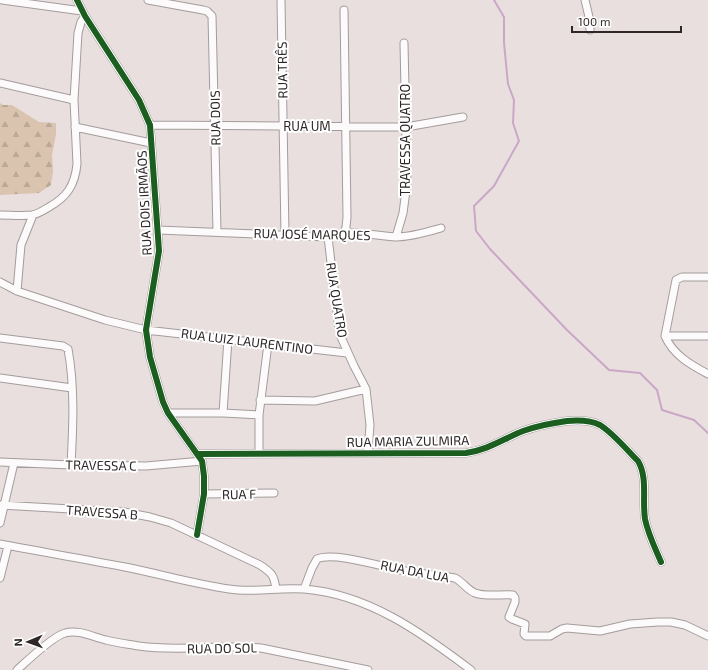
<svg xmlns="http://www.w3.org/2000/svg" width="708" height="670" viewBox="0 0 708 670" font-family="'Exo 2',sans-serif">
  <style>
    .forest { fill: url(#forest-firs) }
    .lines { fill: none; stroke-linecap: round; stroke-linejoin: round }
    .stream { stroke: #caa7c6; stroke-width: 2 }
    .street-casing { stroke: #a49c9c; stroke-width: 9 }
    .street { stroke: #fcfafa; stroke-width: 7 }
    .cycleway-casing { stroke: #fff; stroke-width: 8 }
    .cycleway { stroke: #1b5e20; stroke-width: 6 }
    .labels { text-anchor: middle; stroke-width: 4; stroke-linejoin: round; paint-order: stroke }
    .street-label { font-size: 13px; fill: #2e2727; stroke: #fff }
  </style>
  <defs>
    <pattern id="forest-firs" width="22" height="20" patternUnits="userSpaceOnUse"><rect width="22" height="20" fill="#dac4b0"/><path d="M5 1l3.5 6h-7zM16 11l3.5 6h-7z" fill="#bba897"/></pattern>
  </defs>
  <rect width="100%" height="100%" fill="#e9dfdf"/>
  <!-- forest -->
  <path class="forest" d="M0 103 3 105H12L39 122 56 123V134L52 155 53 172 51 185 39 193 0 195Z"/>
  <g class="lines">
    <!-- stream -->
    <path class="stream" d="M494 0 504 17V43L508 84 514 100 513 123 519 141 494 186 474 206 476 231 490 249 528 289 567 330 609 370 640 373 657 390 662 410 694 420 708 433"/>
    <!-- street casing -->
    <g class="street-casing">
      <path id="street" d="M2 0 82 11
        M77 0 85 16 139 100 150 125 159 251 146 330 150 357 163 402 168 413 202 461 204 476V494L197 535
        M148 0 203 10 207 11 212 16 217 232
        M585 0 589 17 590 30
        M281 1 285 235
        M0 83 74 100
        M150 125 406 127 463 117
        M75 127 151 143
        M0 215C10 215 22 216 32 215 38 214 44 210 49 207 67 197 75 185 77 164L74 100 78 33 81 22 85 16
        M158 230 328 237C334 236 340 233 346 233 363 232 379 236 396 237 411 237 427 232 441 228
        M344 233 346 227 347 217 344 10
        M328 237 338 321 341 337 354 366 366 389 370 425 368 453
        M396 237 403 213 407 183 404 43
        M708 277H682L676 280 665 336C673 355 691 365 708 374
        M0 282 17 291 105 320 146 330 347 353
        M17 291 21 245 33 215
        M665 336H708
        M0 338 63 346 68 349C75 387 73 427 71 465
        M0 378 72 388
        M260 400 315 401 366 389
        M168 413H223L259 415
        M223 413 228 339
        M259 453V415L268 344
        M197 454 466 453C488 450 503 439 523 431 537 426 552 423 567 421 578 420 590 420 600 425 613 433 627 450 638 461 648 478 642 499 645 519 648 534 655 548 661 562
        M0 462 71 465 146 466 202 461
        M204 494 274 493
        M0 505 124 512 150 517 171 523 260 565C272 573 274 575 276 589
        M0 523 14 463
        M0 544C42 552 84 559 125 567 160 574 194 584 229 589 254 593 279 587 304 589 368 594 422 633 471 670
        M0 578 8 546
        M304 589 312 568 317 559C334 551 386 568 405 571 422 574 439 575 455 578 463 582 467 590 475 593 485 597 502 594 513 595L515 598V602L509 617 512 619 525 624 524 634 526 636H550L562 629 567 628 600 631 630 624 658 622H671L685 625 708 636
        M17 670C27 661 53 636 65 633 78 629 93 637 106 640 117 643 128 644 139 646 180 652 220 644 261 648L368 670"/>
    </g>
    <!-- street -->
    <use href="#street" class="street"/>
    <!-- cycleway casing -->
    <g class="cycleway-casing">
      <path id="cycleway" d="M77 0 85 16 139 100 150 125 159 251 146 330 150 357 163 402 168 413 202 461 204 476V494L197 535
        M197 454 466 453C488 450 503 439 523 431 537 426 552 423 567 421 578 420 590 420 600 425 613 433 627 450 638 461 648 478 642 499 645 519 648 534 655 548 661 562"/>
    </g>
    <!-- cycleway -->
    <use href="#cycleway" class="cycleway"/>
  </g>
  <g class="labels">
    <!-- street labels -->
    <g class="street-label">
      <text transform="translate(282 70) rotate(-91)" y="5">RUA TRÊS</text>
      <text transform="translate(215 118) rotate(-91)" y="5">RUA DOIS</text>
      <text x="307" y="131">RUA UM</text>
      <text transform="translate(405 140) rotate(-90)" y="5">TRAVESSA QUATRO</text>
      <text transform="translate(144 203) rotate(-93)" y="5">RUA DOIS IRMÃOS</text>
      <text transform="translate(312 234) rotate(1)" y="5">RUA JOSÉ MARQUES</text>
      <text transform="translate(337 300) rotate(81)" y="5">RUA QUATRO</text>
      <text transform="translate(247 341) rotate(7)" y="5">RUA LUIZ LAURENTINO</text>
      <text transform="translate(408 441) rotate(-1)" y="5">RUA MARIA ZULMIRA</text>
      <text transform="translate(101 465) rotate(1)" y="5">TRAVESSA C</text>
      <text transform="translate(239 494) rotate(-1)" y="5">RUA F</text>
      <text transform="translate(102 512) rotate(4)" y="5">TRAVESSA B</text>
      <text transform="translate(415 571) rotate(11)" y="5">RUA DA LUA</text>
      <text transform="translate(222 648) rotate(-1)" y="5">RUA DO SOL</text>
    </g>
  </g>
  <!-- north arrow -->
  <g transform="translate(28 642) rotate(268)" stroke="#ffffff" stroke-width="3" paint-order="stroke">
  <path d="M0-3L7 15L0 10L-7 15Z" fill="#2e2727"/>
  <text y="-6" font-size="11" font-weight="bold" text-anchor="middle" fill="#2e2727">N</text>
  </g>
  <!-- scale -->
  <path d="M572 26v6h109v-6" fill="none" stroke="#2e2727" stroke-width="2"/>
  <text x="578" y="26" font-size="12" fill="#2e2727" stroke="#ffffff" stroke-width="3" paint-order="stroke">100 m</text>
</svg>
